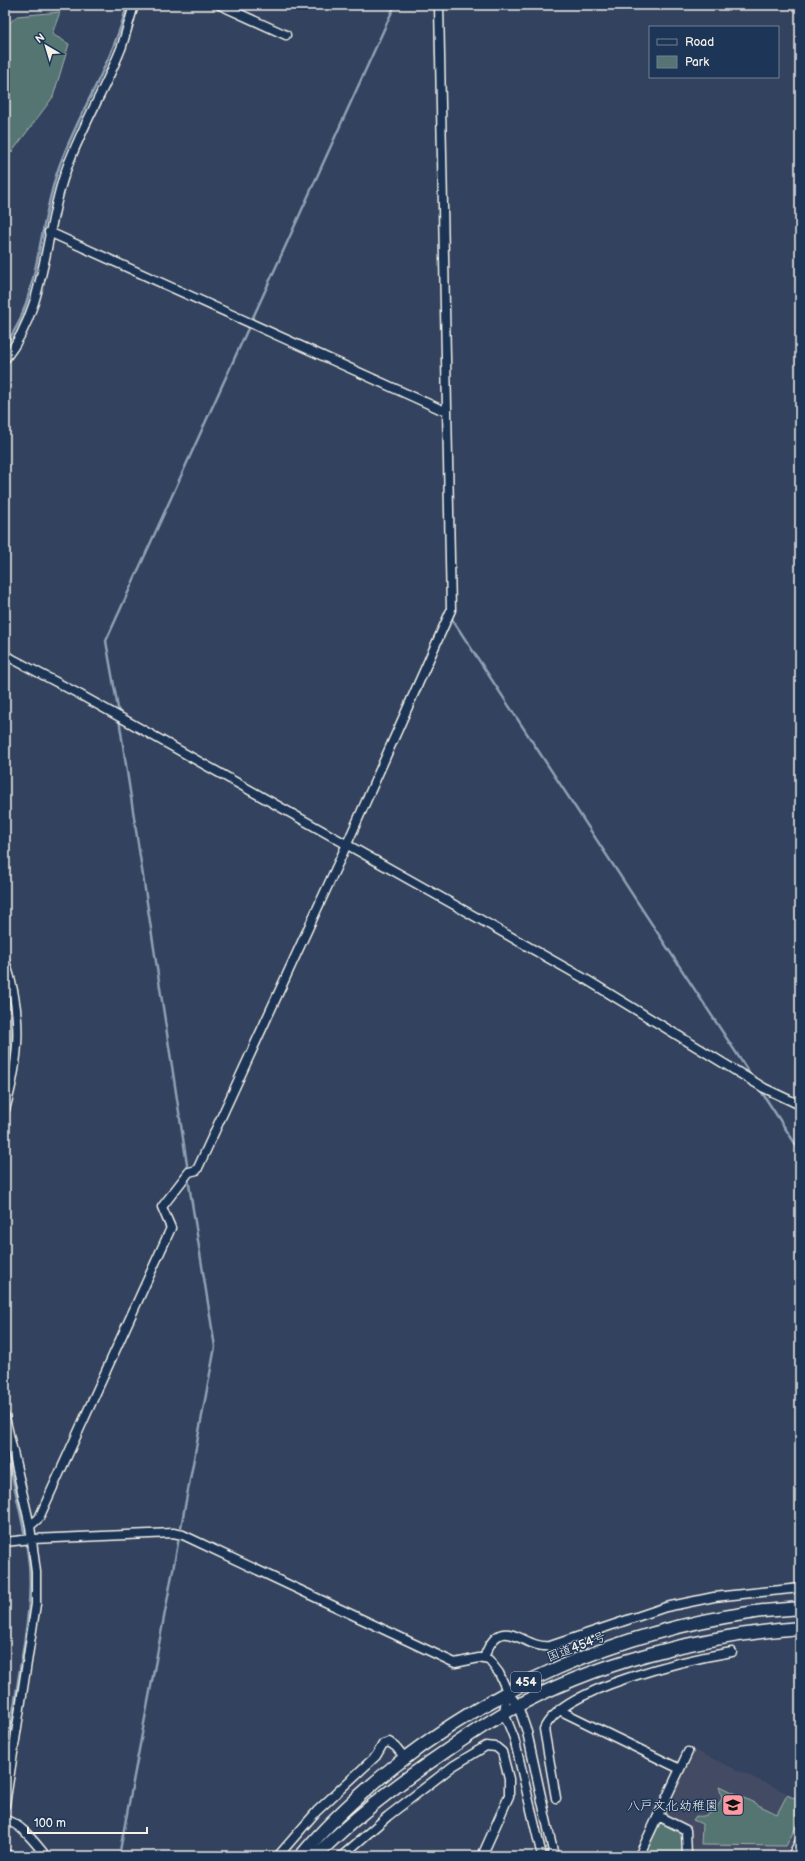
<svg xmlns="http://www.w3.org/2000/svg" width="805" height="1861" viewBox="0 0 805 1861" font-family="'Balsamiq Sans','Klee One',sans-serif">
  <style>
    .built { fill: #424b63 }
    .green { fill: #557473; stroke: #a4b2ae }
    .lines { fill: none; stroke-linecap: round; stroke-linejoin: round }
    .stream { stroke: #8fa1b4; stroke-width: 2.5 }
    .minor-casing { stroke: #f4f1e8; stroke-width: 11 }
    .major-casing { stroke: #f4f1e8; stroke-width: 13 }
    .highway-casing { stroke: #f4f1e8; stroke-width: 15 }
    .minor { stroke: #1d3557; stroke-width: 8 }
    .major { stroke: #1d3557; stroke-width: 10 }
    .highway { stroke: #1d3557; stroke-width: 12 }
    .labels { text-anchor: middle; stroke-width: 3; stroke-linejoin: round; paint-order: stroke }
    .shield { fill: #1d3557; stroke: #b4b9bc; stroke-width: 1 }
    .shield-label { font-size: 12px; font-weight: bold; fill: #f4f1e8 }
    .street-label { font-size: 13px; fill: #f4f1e8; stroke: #1d3557 }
    .poi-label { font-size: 13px; fill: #f4f1e8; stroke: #1d3557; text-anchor: end }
  </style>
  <rect width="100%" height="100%" fill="#33425e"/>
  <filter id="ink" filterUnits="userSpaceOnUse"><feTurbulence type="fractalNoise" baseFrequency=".025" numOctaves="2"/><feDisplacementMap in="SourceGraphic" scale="8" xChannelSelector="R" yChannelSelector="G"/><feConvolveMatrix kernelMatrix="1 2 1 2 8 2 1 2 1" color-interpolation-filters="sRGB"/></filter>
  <g filter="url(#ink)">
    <!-- built -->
    <path class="built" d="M692 1749 800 1799V1830L790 1851 786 1853H694L690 1850 689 1825 665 1814 663 1811Z"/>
    <!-- green -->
    <path class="green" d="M60 12 52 34 69 44 53 97 12 152 5 153V27L17 16Z
      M719 1786 777 1814 787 1795 800 1801V1819L786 1846 701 1845 702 1824 693 1820 696 1816C709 1818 717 1809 722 1798Z
      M659 1822 682 1833 683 1856H644Z"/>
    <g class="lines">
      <!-- stream -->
      <path class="stream" d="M435 5 436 54
        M5 346C10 338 15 330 19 322 40 273 41 218 59 167 79 112 113 62 127 5
        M447 589 448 612
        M450 616 752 1077
        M119 714 106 641 395 5
        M119 719 188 1171
        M5 979C15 1012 14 1049 5 1082
        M759 1088 800 1151
        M5 1445C13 1484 25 1524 29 1564 32 1597 26 1631 21 1663 16 1693 12 1723 5 1753
        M119 1856 215 1347 188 1178"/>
      <!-- minor casing -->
      <g class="minor-casing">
        <path id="minor" d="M220 5 286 35
          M49 232 440 409 447 410
          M5 359C46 308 44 236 64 176 79 131 105 90 122 46 126 32 130 19 134 5
          M5 655 77 693 467 912 587 980 764 1088 800 1105
          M5 961C23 1014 20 1057 5 1110
          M5 1417 30 1526 36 1572V1604L5 1805
          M30 1526 39 1518 171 1228 162 1207 189 1172 197 1170 347 844 451 610 439 5
          M5 1542 32 1539 173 1533 183 1535 455 1663 479 1658 489 1660 499 1673 507 1691 518 1706 527 1732 554 1856
          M484 1658C501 1609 523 1650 550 1646L666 1607 714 1597 800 1588
          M507 1691 504 1713 514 1738 542 1856
          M559 1710 680 1769
          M556 1798 544 1729C561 1688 689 1659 732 1652
          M658 1816 686 1830 687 1856
          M5 1820C22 1824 35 1843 46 1856
          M278 1856 317 1811 376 1756 383 1744 389 1742 396 1747 405 1758
          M342 1856 388 1816 453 1766 486 1746 496 1747 502 1752 509 1779V1796L482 1856
          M639 1856 688 1752
          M792 1856 800 1841"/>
      </g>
      <!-- major casing -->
      <g class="major-casing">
        <path id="major" d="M5 1854 7 1856"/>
      </g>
      <!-- highway casing -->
      <g class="highway-casing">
        <path id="highway" d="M301 1856C327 1824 360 1794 392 1768 495 1686 618 1632 749 1613 766 1610 783 1610 800 1608
          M316 1856C351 1820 390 1790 430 1762 455 1745 480 1727 506 1712 595 1662 699 1636 800 1628"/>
      </g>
      <!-- minor -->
      <use href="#minor" class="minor"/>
      <!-- major -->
      <use href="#major" class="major"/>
      <!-- highway -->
      <use href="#highway" class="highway"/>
    </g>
  </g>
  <!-- icons -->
  <defs>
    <g id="school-square" transform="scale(1.15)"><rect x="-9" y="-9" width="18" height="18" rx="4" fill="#ff9aa2" stroke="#1d3557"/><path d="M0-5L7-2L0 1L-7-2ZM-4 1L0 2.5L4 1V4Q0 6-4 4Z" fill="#111"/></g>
  </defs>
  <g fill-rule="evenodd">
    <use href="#school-square" x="733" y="1805"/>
  </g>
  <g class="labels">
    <!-- shield labels -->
    <rect class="shield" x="511" y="1672" width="30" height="20" rx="3"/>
    <g class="shield-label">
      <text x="526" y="1686">454</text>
    </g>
    <!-- street labels -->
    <g class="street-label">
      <text transform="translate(576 1646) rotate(-21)" y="5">国道454号</text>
    </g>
    <!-- poi labels -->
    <g class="poi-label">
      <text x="718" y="1810">八戸文化幼稚園</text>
    </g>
  </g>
  <!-- margin -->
  <rect width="805" height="1861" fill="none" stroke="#1d3557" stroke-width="20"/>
  <rect x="10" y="10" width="785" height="1841" fill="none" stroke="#f4f1e8" stroke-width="1.5" filter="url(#ink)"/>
  <!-- legend -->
  <rect x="649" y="26" width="130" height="52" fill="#1d3557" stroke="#738091"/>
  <rect x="657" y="39" width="20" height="6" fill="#1d3557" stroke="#738091"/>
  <text x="685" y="46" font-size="12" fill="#f4f1e8">Road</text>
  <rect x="657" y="56" width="20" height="12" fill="#557473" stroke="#738091"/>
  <text x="685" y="66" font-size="12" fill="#f4f1e8">Park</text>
  <!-- north arrow -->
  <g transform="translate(46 46) rotate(322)" stroke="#1d3557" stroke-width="3" paint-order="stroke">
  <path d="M0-3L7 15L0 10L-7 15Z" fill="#f4f1e8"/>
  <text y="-6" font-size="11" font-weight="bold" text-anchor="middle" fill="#f4f1e8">N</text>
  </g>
  <!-- scale -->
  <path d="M28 1827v6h119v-6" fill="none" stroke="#f4f1e8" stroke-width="2"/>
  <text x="34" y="1827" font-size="12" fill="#f4f1e8" stroke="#1d3557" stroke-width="3" paint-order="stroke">100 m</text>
</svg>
